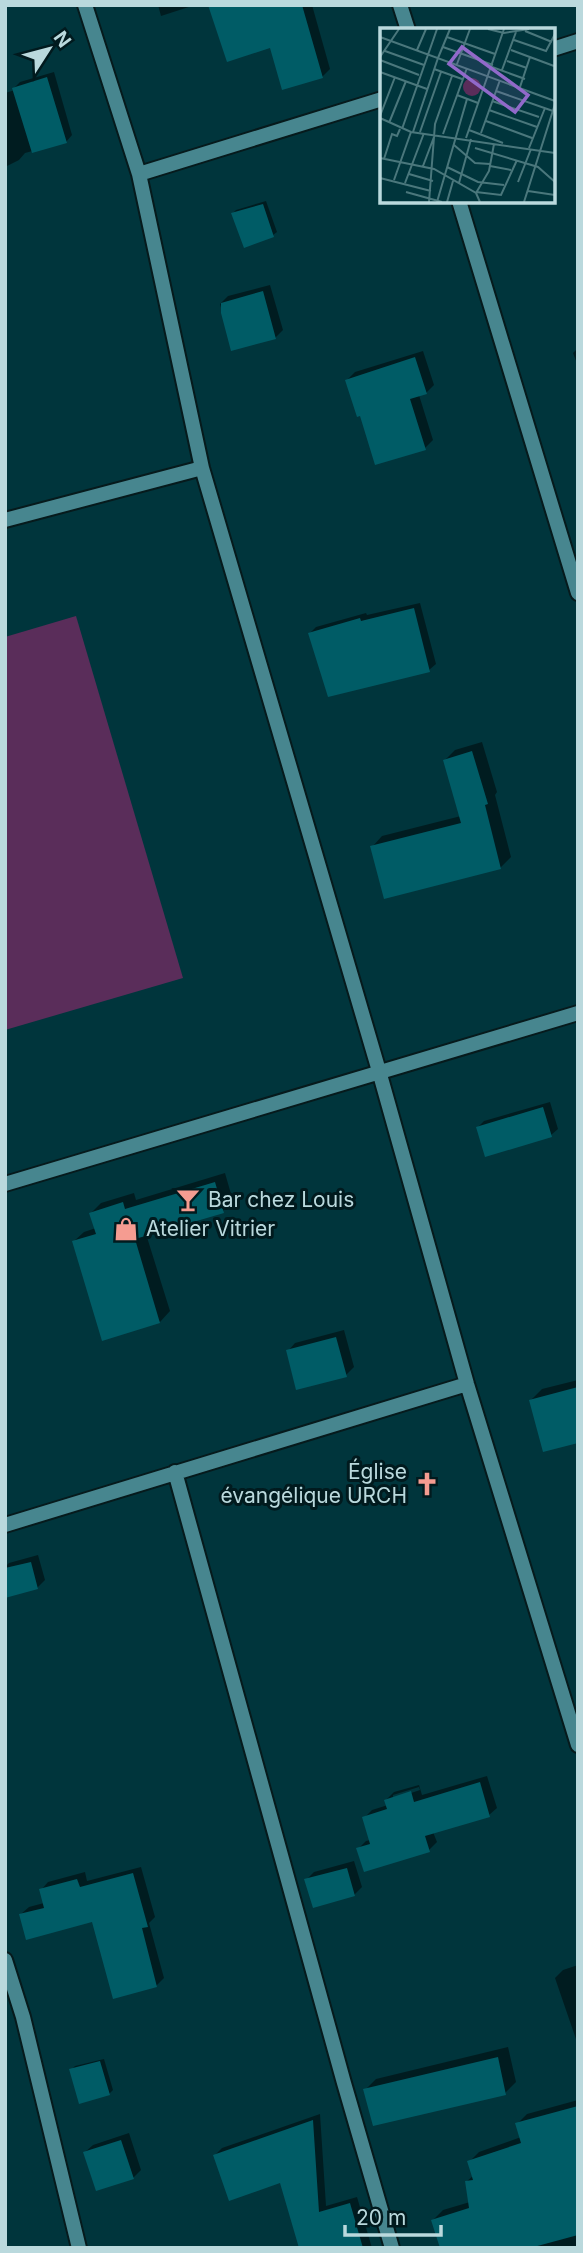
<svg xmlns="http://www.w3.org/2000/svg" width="583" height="2253" viewBox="0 0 583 2253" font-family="Inter,sans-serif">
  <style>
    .green { fill: #5a2d5a }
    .shadow { fill: #0007; fill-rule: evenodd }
    .building { fill: #005c66 }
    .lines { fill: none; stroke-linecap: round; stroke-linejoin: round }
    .street-casing { stroke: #061a1c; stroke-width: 18 }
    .street { stroke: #47868f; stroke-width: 14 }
    .labels { text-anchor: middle; stroke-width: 6; stroke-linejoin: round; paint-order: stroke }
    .poi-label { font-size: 21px; fill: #bad9dd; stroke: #011a1e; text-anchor: start }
    .inset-road { fill: none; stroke: #4a777c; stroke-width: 2 }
    .view { fill: #9169ca; fill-opacity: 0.15; stroke: #9169ca; stroke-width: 3.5 }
    .inset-edge { fill: none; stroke: #bad9dd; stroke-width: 3.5 }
  </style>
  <rect width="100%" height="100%" fill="#00353c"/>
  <!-- green -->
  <path class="green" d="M76 616 183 978 5 1030V637Z"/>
  <!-- shadow -->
  <path class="shadow" d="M158 5H195L161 16Z
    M262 5H312L330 69 322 77Z
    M54 72 72 135 66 142 25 153 19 160 5 167V93L15 90 14 88 20 82Z
    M266 201 277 232 273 235 245 246 233 213 236 210Z
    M270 285 283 330 275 338 232 349 220 304 228 296Z
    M578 348V366L573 353Z
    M423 351 434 385 426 393 419 395 433 440 425 448 361 414 347 380 355 372Z
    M420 603 436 664 429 670 310 633 316 627 366 613 367 615Z
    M482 742 497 792 495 795 511 857 500 868 372 847 382 836 461 816 445 760 455 750Z
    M550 1102 558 1129 551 1135 478 1127 484 1121Z
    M225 1173 233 1201 223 1211 146 1234 170 1311 160 1322 73 1242 84 1232 96 1228 91 1213 101 1203 134 1193 136 1200Z
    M344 1330 354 1367 346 1375 288 1351 295 1343Z
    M578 1380V1442L531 1400 542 1389Z
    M38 1555 45 1580 37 1588 5 1589V1567L9 1563Z
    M487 1776 497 1808 489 1815 433 1832 437 1842 429 1850 358 1849 366 1841 371 1840 364 1818 372 1810 388 1805 386 1800 394 1792 419 1785 422 1795ZM419 1787 420 1790 393 1799V1795Z
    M354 1861 362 1887 354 1895 306 1880 314 1872Z
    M141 1867 155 1917 149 1923 164 1978 156 1986 93 1920 21 1914 29 1907 44 1903 41 1890 48 1882 85 1872 87 1881Z
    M578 1965V2045L555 1978 563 1970Z
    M508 2047 516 2082 505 2093 365 2090 376 2079Z
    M104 2059 113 2090 109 2094 71 2070 75 2066Z
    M578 2100V2248H442L433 2220 443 2210 470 2202 466 2182 474 2175 469 2162 479 2152 521 2137 517 2124 527 2114Z
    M320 2114 326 2206 357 2197 372 2248H301L281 2181 215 2155 222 2148Z
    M129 2133 141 2170 133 2178 85 2152 93 2145Z"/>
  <!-- building -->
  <path class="building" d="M208 5H302L323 78 282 90 270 48 227 62Z
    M47 77 67 143 32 153 12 88Z
    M263 204 274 237 244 248 231 213Z
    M263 291 276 339 231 351 221 313V303Z
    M415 357 427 394 410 399 426 450 375 465 360 416 357 417 345 380Z
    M414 608 430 672 328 697 308 633 360 618 361 621Z
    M472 751 488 804 485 805 501 869 384 899 370 846 461 823 443 760Z
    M543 1107 552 1137 485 1157 476 1127Z
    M215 1182 224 1213 135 1239 160 1323 102 1341 72 1241 96 1234 89 1213 123 1202 125 1209Z
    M336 1337 347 1377 296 1390 286 1350Z
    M578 1387V1443L543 1452 529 1400Z
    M31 1562 38 1589 5 1598V1568Z
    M480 1782 490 1817 425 1836 430 1852 364 1872 356 1848 370 1844 362 1817 387 1809 384 1800 411 1791 414 1802Z
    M347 1868 355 1896 313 1908 304 1879Z
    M133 1873 148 1927 142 1928 157 1987 113 1999 92 1922 26 1940 19 1914 44 1908 39 1889 77 1879 80 1887Z
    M498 2057 506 2095 373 2126 363 2089Z
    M100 2061 110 2095 79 2104 69 2069Z
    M578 2106V2235L530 2248H440L431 2220 469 2208 465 2181 473 2180 467 2161 521 2143 515 2123Z
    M313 2120 319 2212 350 2203 363 2248H299L280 2183 229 2201 213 2155Z
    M121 2140 134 2179 96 2191 83 2152Z"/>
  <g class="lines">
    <!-- street casing -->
    <g class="street-casing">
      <path id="street" d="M85 5 139 174 202 468 379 1071 467 1384 578 1745
        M400 5 408 30
        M553 49 578 41
        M139 174 382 99
        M459 201 578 593
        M5 520 202 468
        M5 1184 578 1013
        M175 1472 344 2083 392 2248
        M5 1525 467 1384
        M5 1960 23 2017 79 2248"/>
    </g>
    <!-- street -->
    <use href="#street" class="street"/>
  </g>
  <!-- icons -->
  <defs>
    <g id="bar-bare" transform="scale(1.89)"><path d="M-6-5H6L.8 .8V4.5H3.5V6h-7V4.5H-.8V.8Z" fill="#f59c91" stroke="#011a1e" stroke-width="2.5" paint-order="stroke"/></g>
    <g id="shop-bare" transform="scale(1.89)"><path d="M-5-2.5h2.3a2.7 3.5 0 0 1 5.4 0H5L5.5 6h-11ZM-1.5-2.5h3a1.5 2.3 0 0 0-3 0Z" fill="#f59c91" stroke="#011a1e" stroke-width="2.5" paint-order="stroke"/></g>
    <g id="church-bare" transform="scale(1.89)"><path d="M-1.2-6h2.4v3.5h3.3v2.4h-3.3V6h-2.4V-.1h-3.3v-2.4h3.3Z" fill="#f59c91" stroke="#011a1e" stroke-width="2.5" paint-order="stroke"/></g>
  </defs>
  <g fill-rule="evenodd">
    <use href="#bar-bare" x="188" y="1200"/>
    <use href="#shop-bare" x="126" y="1229"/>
    <use href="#church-bare" x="427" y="1484"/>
  </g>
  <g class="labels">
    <!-- poi labels -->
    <g class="poi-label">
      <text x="208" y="1207">Bar chez Louis</text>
      <text x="146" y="1236">Atelier Vitrier</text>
      <text x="407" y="1479" text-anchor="end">Église<tspan x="407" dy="24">évangélique URCH</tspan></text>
    </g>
  </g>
  <!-- overview -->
  <g transform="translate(380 28)">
    <rect width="175" height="175" fill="#00353c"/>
    <path d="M83 59a9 9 0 1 1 18 0a9 9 0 1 1-18 0Z" fill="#5a2d5a"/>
    <path class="inset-road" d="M108 1 124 5 149 1M145 3 172 14M0 9 175 73M67 9 115 26M134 12 166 23 175 6M63 19 113 37M37 22 46 1M131 22 174 38M5 23 44 37M0 29 19 1M58 30 70 1M0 32 39 47M127 33 147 40M77 36 90 1M112 39 145 51M54 41 82 51M122 42 136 4M0 44 47 61M140 59 150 29M116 63 173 83M77 67 98 75M112 73 159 89M109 82 157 99M0 88 15 49M0 90 31 104 175 125M106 93 152 110M9 95 26 53M22 101 57 1M89 102 123 115M33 104 58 30M40 104 61 44M101 105 120 52M63 106 87 40M86 110 124 1M74 117 95 135 110 136M95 120 158 139 175 154M149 120 165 80M0 130 54 141 96 165 100 174M4 131 12 106 17 108 20 101M43 138 54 109M110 138 131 142M67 139 98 154 124 157M29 146 53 153M0 150 51 163M14 152 31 104M138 154 151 121M25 155 44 105M79 155 91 111M148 163 175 167M26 164 62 174M96 164 121 167 137 132M96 165 109 143 114 116M49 174 55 96 72 48M57 174 87 71M67 174 73 153M144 174 175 76"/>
    <path class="view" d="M82 19 148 67 135 84 69 36Z"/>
    <rect width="175" height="175" class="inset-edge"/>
  </g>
  <!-- border -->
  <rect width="583" height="2253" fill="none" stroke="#bad9dd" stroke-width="14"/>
  <!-- north arrow -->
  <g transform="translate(49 49) rotate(54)" stroke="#011a1e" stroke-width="5" paint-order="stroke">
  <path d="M0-5L12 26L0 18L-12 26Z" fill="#bad9dd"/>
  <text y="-10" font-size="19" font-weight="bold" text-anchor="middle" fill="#bad9dd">N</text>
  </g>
  <!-- scale -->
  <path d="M345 2225v10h96v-10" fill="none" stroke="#bad9dd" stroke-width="3.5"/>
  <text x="356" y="2225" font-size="21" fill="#bad9dd" stroke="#011a1e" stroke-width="5" paint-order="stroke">20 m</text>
</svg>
